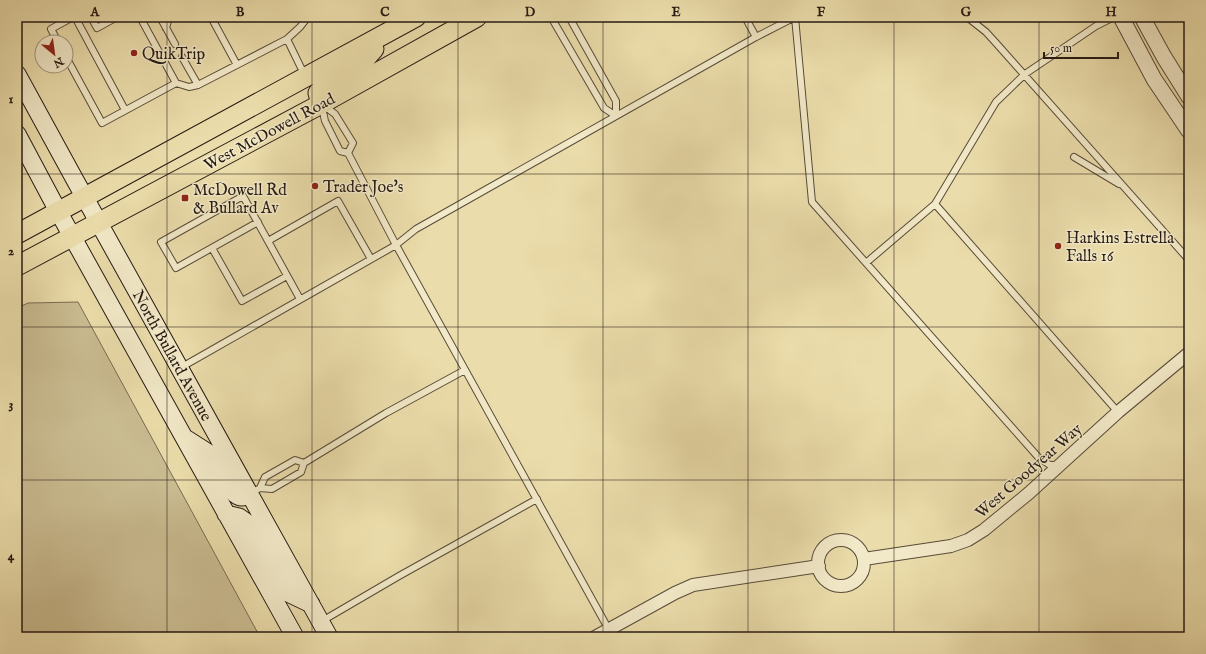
<svg xmlns="http://www.w3.org/2000/svg" width="1206" height="654" viewBox="0 0 1206 654" font-family="'IM FELL English',serif">
  <style>
    .green { fill: #cabc91; stroke: #786b52 }
    .lines { fill: none; stroke-linecap: round; stroke-linejoin: round }
    .service-casing { stroke: #574b39; stroke-width: 8 }
    .minor-casing { stroke: #574b39; stroke-width: 14 }
    .tertiary-casing { stroke: #574b39; stroke-width: 17 }
    .secondary-casing { stroke: #261a13; stroke-width: 19 }
    .primary-casing { stroke: #261a13; stroke-width: 21 }
    .service { stroke: #f2e9c8; stroke-width: 6 }
    .minor { stroke: #f2e9c8; stroke-width: 12 }
    .tertiary { stroke: #f2e9c8; stroke-width: 15 }
    .secondary { stroke: #f2e9c8; stroke-width: 17 }
    .primary { stroke: #ebddab; stroke-width: 19 }
    .grid { fill: none; stroke: #261a13; stroke-width: 1; stroke-opacity: 0.55 }
    .poi-dot { fill: #8f2418; stroke: #f2e9c8; stroke-width: 1.5 }
    .labels { text-anchor: middle; stroke-width: 3; stroke-linejoin: round; paint-order: stroke }
    .poi-label { font-size: 16px; fill: #261a13; stroke: #f2e9c8; text-anchor: start }
    .street-label { font-size: 16px; fill: #261a13; stroke: #f2e9c8 }
    .neatline { fill: none; stroke: #261a13; stroke-width: 1.5 }
    .grid-label { font-size: 13px; text-anchor: middle; font-weight: bold; fill: #261a13 }
  </style>
  <rect width="100%" height="100%" fill="#ebddab"/>
  <filter id="stains"><feTurbulence type="fractalNoise" baseFrequency=".005" numOctaves="4"/><feColorMatrix values="0 0 0 0 .2 0 0 0 0 .09 0 0 0 0 .02 0 0 0 .5 -.17"/></filter>
  <radialGradient id="worn" r=".72"><stop offset=".6" stop-color="#630" stop-opacity="0"/><stop offset="1" stop-color="#630" stop-opacity=".3"/></radialGradient>
  <!-- green -->
  <path class="green" d="M78 302 260 637H17V308L28 303Z"/>
  <g class="lines">
    <!-- service casing -->
    <g class="service-casing">
      <path id="service" d="M75 17 125 110
        M91 17 97 28 117 17
        M140 17 176 83 189 87 198 85 287 39
        M160 17 175 44
        M211 17 237 65
        M551 17 604 108 616 116
        M569 17 616 101V116
        M745 17 756 37 795 17
        M795 17 812 202 1039 458 1050 465H1058
        M967 17 986 32 996 43 1189 260
        M166 28 169 17
        M58 42 51 29 73 17
        M66 57 102 123 176 83
        M182 57 198 85
        M305 76 287 39 300 27 308 17
        M323 105 335 114 353 143 348 153
        M322 107 325 121 340 151 348 153 396 245 416 229 756 37
        M1074 157 1119 184
        M935 204 1118 412
        M258 222 176 268 161 242 243 196 268 241
        M212 248 242 301 287 276
        M867 262 935 204 996 102 1025 74 1096 26 1114 17
        M300 299 268 241 338 201 371 259
        M180 368 396 245 609 630
        M260 488 265 477 295 460 304 463
        M251 493 260 488 272 489 301 472 304 463 386 413 465 370
        M322 621 399 576 537 499"/>
    </g>
    <!-- minor casing -->
    <g class="minor-casing">
      <path id="minor" d="M818 563a23 23 0 1 1 46 0a23 23 0 1 1-46 0Z
        M864 559 951 546 968 540 984 530 1029 493 1118 412 1189 353
        M595 637 675 593 693 585 819 566"/>
    </g>
    <!-- tertiary casing -->
    <g class="tertiary-casing">
      <path id="tertiary" d="M1121 17 1154 79 1189 131
        M1142 17 1164 57 1189 97"/>
    </g>
    <!-- secondary casing -->
    <g class="secondary-casing">
      <path id="secondary" d="M17 74 75 180 329 637
        M17 134 58 211 295 637
        M185 438 207 452 235 494C241 499 244 497 250 494
        M226 514 239 517 246 522 290 594 311 604"/>
    </g>
    <!-- primary casing -->
    <g class="primary-casing">
      <path id="primary" d="M321 104 318 93 321 89 366 58 374 49
        M17 234 416 17
        M17 266 321 104 477 17"/>
    </g>
    <!-- service -->
    <use href="#service" class="service"/>
    <!-- minor -->
    <use href="#minor" class="minor"/>
    <!-- tertiary -->
    <use href="#tertiary" class="tertiary"/>
    <!-- secondary -->
    <use href="#secondary" class="secondary"/>
    <!-- primary -->
    <use href="#primary" class="primary"/>
  </g>
  <!-- grid -->
  <path class="grid" d="M167 17V637M312 17V637M458 17V637M603 17V637M748 17V637M894 17V637M1039 17V637M17 174H1189M17 327H1189M17 480H1189"/>
  <!-- markers -->
  <g class="poi-dot">
    <circle cx="134" cy="53" r="4"/>
    <circle cx="315" cy="186" r="4"/>
    <rect x="181" y="194" width="8" height="8" rx="2"/>
    <circle cx="1058" cy="246" r="4"/>
  </g>
  <g class="labels">
    <!-- poi labels -->
    <g class="poi-label">
      <text x="142" y="59">QuikTrip</text>
      <text x="323" y="192">Trader Joe's</text>
      <text x="193" y="195">McDowell Rd<tspan x="193" dy="18">&amp; Bullard Av</tspan></text>
      <text x="1066" y="243">Harkins Estrella<tspan x="1066" dy="18">Falls 16</tspan></text>
    </g>
    <!-- street labels -->
    <g class="street-label">
      <text transform="translate(269 131) rotate(-28)" y="6">West McDowell Road</text>
      <text transform="translate(173 355) rotate(61)" y="6">North Bullard Avenue</text>
      <text transform="translate(1028 470) rotate(-41)" y="6">West Goodyear Way</text>
    </g>
  </g>
  <!-- margin -->
  <rect width="1206" height="654" fill="none" stroke="#ebddab" stroke-width="44"/>
  <!-- north arrow -->
  <g transform="translate(54 54) rotate(151)"><circle r="19" fill="#f2e9c8" stroke="#a09680"/>
  <path d="M0-3L7 15L0 10L-7 15Z" fill="#8f2418"/>
  <text y="-6" font-size="11" font-weight="bold" text-anchor="middle" fill="#261a13">N</text>
  </g>
  <!-- scale -->
  <path d="M1044 52v6h74v-6" fill="none" stroke="#261a13" stroke-width="2"/>
  <text x="1050" y="52" font-size="12" fill="#261a13" stroke="#f2e9c8" stroke-width="3" paint-order="stroke">50 m</text>
  <rect x="22" y="22" width="1162" height="610" class="neatline"/>
  <g class="grid-label">
    <text x="95" y="16">A</text>
    <text x="240" y="16">B</text>
    <text x="385" y="16">C</text>
    <text x="530" y="16">D</text>
    <text x="676" y="16">E</text>
    <text x="821" y="16">F</text>
    <text x="966" y="16">G</text>
    <text x="1111" y="16">H</text>
    <text x="11" y="103">1</text>
    <text x="11" y="255">2</text>
    <text x="11" y="408">3</text>
    <text x="11" y="560">4</text>
  </g>
  <rect width="100%" height="100%" filter="url(#stains)"/>
  <rect width="100%" height="100%" fill="url(#worn)"/>
</svg>
